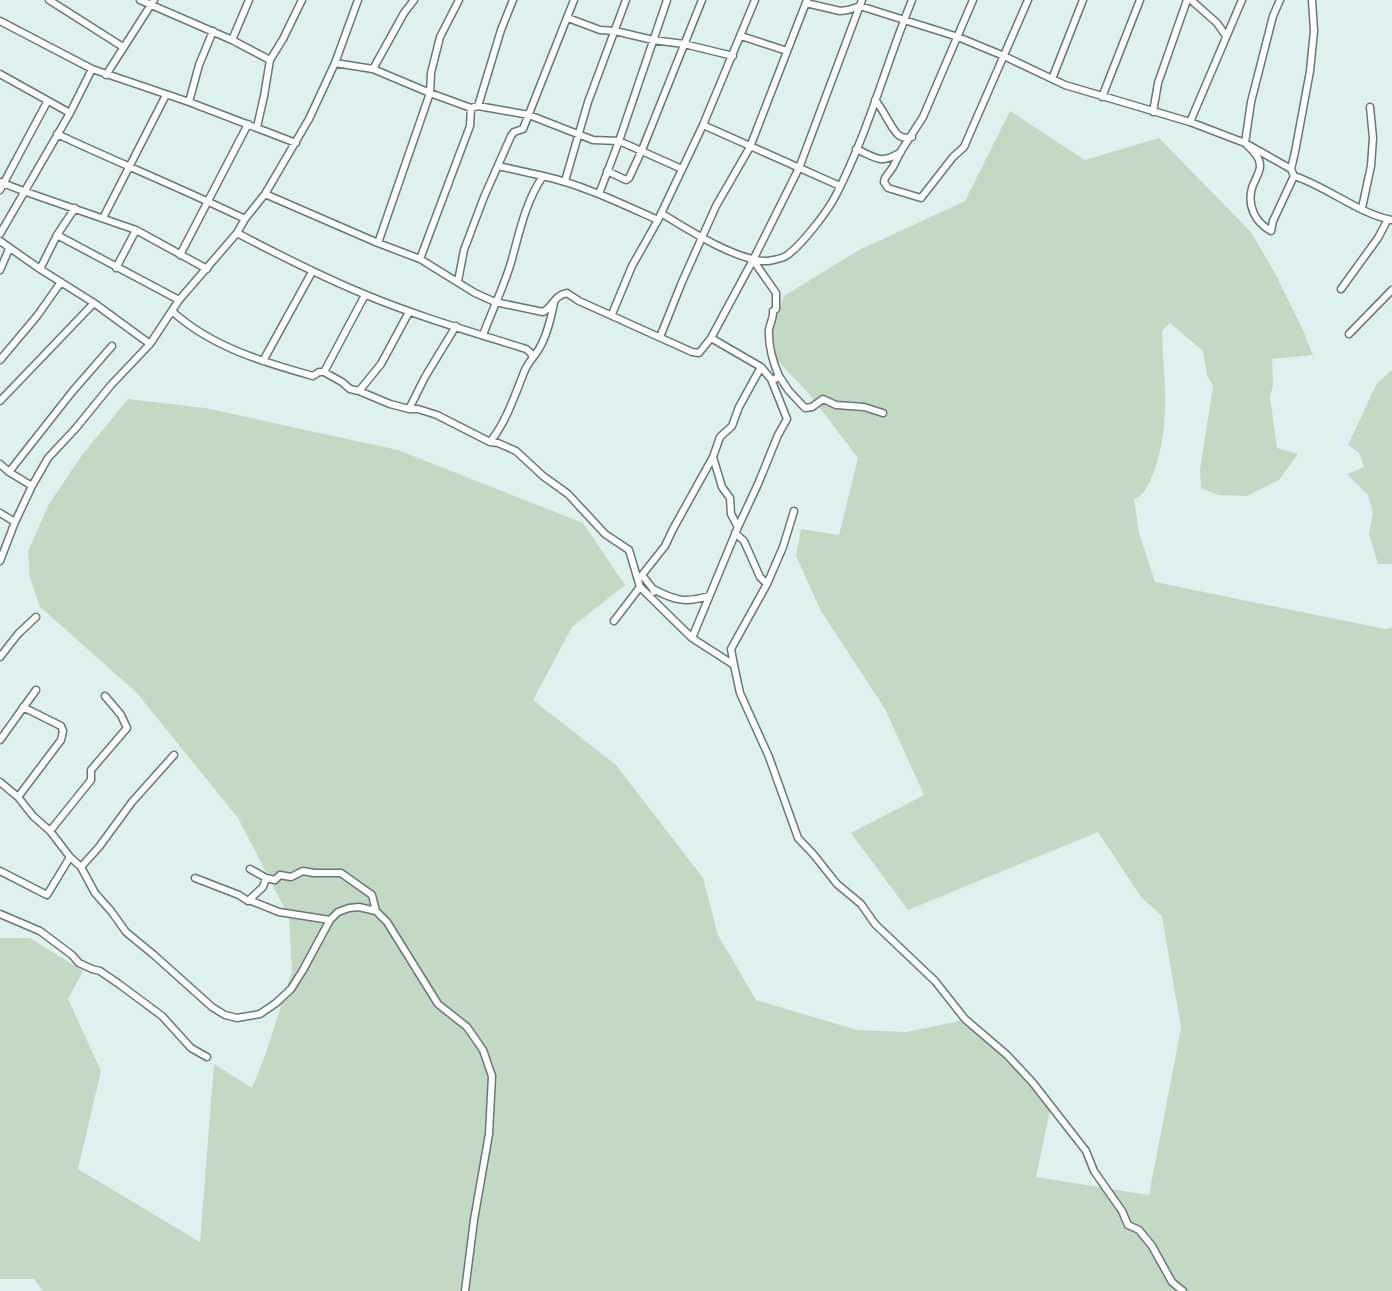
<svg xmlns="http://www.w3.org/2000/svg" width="1392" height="1291" viewBox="0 0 1392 1291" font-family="'Public Sans',sans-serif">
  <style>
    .green { fill: #c4d9c3 }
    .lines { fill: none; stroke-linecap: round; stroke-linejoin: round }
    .minor-casing { stroke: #687876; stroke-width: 9 }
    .minor { stroke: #fff; stroke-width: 6 }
  </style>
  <rect width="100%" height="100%" fill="#dff1ee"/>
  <!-- green -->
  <path class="green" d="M1010 111 1085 160 1159 138 1251 232 1276 275 1302 328 1313 355 1272 359 1273 385 1270 397 1277 448 1298 454 1279 480 1247 496 1218 495 1201 488 1200 469 1213 386 1207 375 1203 351 1170 323 1162 331C1164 381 1172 436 1149 483 1146 489 1142 497 1134 499L1139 533 1155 582 1385 629 1392 628V1291H43L34 1279H0V938H30L83 971 68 999 101 1071 78 1169 200 1242 214 1064 252 1088 266 1053 292 971 289 917 238 818 136 692 40 607 30 578 28 551 49 504 82 455 128 399 205 408 398 450 583 523 625 585 572 627 533 700 616 765 703 878 718 935 756 1000 857 1030 907 1032 963 1020 1052 1101 1036 1177 1149 1195 1181 1028 1162 916 1141 897 1098 832 908 910 851 833 924 795 885 709 821 611 796 556 801 529 839 535 858 458 810 395 765 347 784 296 859 250 965 201Z
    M1390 371H1392V564H1378L1369 534 1373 513 1368 495 1347 474 1364 467 1359 453 1348 445 1376 385Z"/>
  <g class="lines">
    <!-- minor casing -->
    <g class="minor-casing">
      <path id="minor" d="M49 0 123 47
        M140 0 232 40
        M249 0 232 40 270 60
        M973 0 923 117 901 151 893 167 885 178 884 182 888 188 921 198 953 157 964 147 1028 0
        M1191 0 1217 23 1226 36
        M1280 0 1273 16 1251 102 1245 143C1252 150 1260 156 1260 166 1260 173 1254 181 1252 188 1247 206 1255 222 1271 231L1273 221 1294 176
        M806 3 840 11 848 10 860 6 958 37 1004 56 1065 85 1190 122 1245 143 1291 169 1294 176C1326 186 1359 214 1392 220
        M568 18 600 30 615 31 653 40 684 44 733 56
        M0 21 92 69 189 102 296 143
        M741 36 787 51
        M335 63 358 0
        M373 69 430 93 471 108 478 106 529 115 593 140 619 141 682 169
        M0 74 70 113
        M106 75 154 0
        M1052 79 1083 0
        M1102 97 1140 0
        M875 100C883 108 893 133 900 136 903 138 908 138 912 137
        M189 102 199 65 213 31
        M478 106 501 30 513 0
        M1153 112 1158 83 1187 0
        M1190 122 1242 0
        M703 125 840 186
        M257 127 264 96 270 60 283 39 302 0
        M57 134C119 163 183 189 245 219
        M856 149C877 158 880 165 901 152
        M498 166 543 176
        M1291 169 1295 152 1310 71 1314 31 1312 0
        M607 171 626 180 629 178 642 150 702 0
        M565 181 588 102 626 0
        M0 182 26 192 136 230 207 269
        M0 190 47 102
        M265 194 378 243 420 259 475 293 495 302 543 312C554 306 553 296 567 293L579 301 692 352 699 353 711 338 753 260 799 168 862 0
        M599 194 619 141 667 0
        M1362 208 1371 166 1373 138 1370 107
        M661 213C687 229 738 262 768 261 773 260 781 259 786 256 801 246 828 211 836 195 868 133 886 64 912 0
        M103 218 166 95
        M237 233C279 255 320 276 364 294 416 316 472 332 526 349L531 353 532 356
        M0 234 70 113 92 69
        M57 235 179 300
        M0 241 40 269 94 303 150 344
        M378 243 430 93 431 73 440 37 459 0
        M180 255 248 124
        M420 259 470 126 471 108
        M753 260 776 293V309L773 311C774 317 770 323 769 330 768 344 773 363 779 376
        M116 268 136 230
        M40 269 57 235 75 208
        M0 270 9 249
        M458 281 464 250 484 197 511 136 514 132 523 129 574 0
        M1341 289 1378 238 1388 219
        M173 312C212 347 263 362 313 376L319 372H324L342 382 350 389 359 391 390 404 409 409H418L437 415 490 442 498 443 516 451 543 476 568 494 605 534 629 550 640 587 692 638 734 665 740 693 769 757 798 838 814 855 837 884 861 904 875 924 935 981 965 1019 1007 1055 1033 1083 1086 1151 1094 1171 1122 1211 1128 1225 1139 1230 1152 1246 1172 1282 1183 1291
        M612 314 632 266 658 220 703 125 755 0
        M1349 334 1392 290
        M483 335C492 310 505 285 512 259 520 230 526 201 543 176 583 185 620 203 658 220
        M660 337 682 282 716 206 750 147 807 0
        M0 360 37 316 61 282
        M263 361 312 272
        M324 372 365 295
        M772 381 779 376 789 391 805 408 812 407 823 399 836 405 864 407 883 413
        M359 391 381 364 409 312
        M0 401 94 303
        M409 409 425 377 456 326
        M490 442C507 421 515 394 525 370 529 361 536 355 540 347 547 335 551 318 554 303
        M0 464 9 472 32 486
        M9 472 72 392 112 346
        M0 513 15 522
        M738 527 758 484 778 435 787 419 771 379 761 367
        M735 533 744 541 760 577 767 584
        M0 561 15 522 32 486 48 458 76 428 111 385 150 344 179 300 237 233 245 219 265 194 309 119 335 63 373 69 404 13 414 0
        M642 575 653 589 654 592
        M638 580 665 546 673 529 713 457 720 437 732 426 739 407 761 367 711 338
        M653 589C676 601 685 603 709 596
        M614 621 640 587
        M692 638 738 527 731 514 730 498 722 487 713 457
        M0 657 18 634 36 617
        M734 665 731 649 767 584 783 547 794 511
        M0 740 36 690
        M0 782 18 797 33 816 50 831 70 857 81 867 95 893 111 911 126 932 154 955 212 1007 225 1015 237 1018 260 1014 276 1003 291 989 303 970 330 920 338 912 349 908 359 907 376 911 387 922 438 1004 467 1027 483 1050 492 1076 489 1134 474 1220 465 1291
        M18 797 61 740 63 731 61 726 23 707
        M50 831 91 780V770L127 728 121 715 105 696
        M81 867 99 847 132 802 174 755
        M250 869 266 878 275 880 280 875 291 877 303 871 314 873H341L372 895 376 911
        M0 871 47 895 70 857
        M195 878 239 895 248 901 263 887 266 878
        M249 900 279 912 330 920
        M0 914 40 931 72 955 79 963 92 969 100 971 119 984 162 1016 191 1048 207 1057"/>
    </g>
    <!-- minor -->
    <use href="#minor" class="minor"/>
  </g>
</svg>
